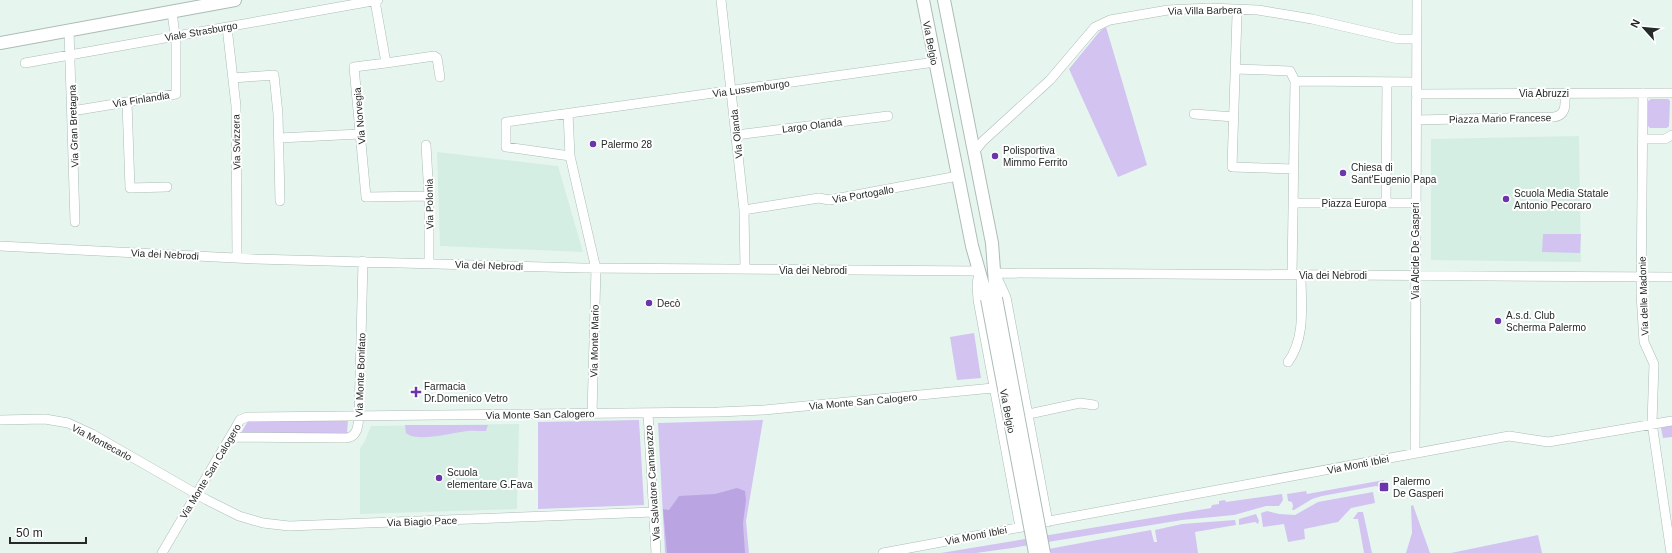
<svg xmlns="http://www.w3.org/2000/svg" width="1672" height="553" viewBox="0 0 1672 553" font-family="Arial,sans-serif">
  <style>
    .built { fill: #d5eee3 }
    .green { fill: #d2c3f1 }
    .forest { fill: #baa5e2 }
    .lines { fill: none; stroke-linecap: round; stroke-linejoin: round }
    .street-casing { stroke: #acbcb5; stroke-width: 10 }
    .secondary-casing { stroke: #acbcb5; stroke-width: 14 }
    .street { stroke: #fff; stroke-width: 9 }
    .secondary { stroke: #fff; stroke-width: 12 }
    .secondary-bridge-casing { stroke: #acbcb5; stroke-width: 14; stroke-linecap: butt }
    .secondary-bridge { stroke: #fff; stroke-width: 12 }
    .poi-dot { fill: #6b35ac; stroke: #fff; stroke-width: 1.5 }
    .labels { text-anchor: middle; stroke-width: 4; stroke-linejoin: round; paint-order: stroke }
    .street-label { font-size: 10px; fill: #242a27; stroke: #fff }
    .poi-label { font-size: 10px; fill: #242a27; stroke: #fff; text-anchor: start }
  </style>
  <rect width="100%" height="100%" fill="#e6f6ef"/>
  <!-- built -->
  <path class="built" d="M1579 136 1581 262 1431 260V139Z
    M437 152 558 166 583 252 440 246Z
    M519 424 517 509 360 514V448L364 443 371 426Z"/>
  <!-- green -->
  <path class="green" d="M1106 27 1147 165 1118 177 1069 69 1100 31Z
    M1651 99H1668L1670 101 1669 126 1667 128H1650L1648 126V101Z
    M1543 234H1581L1580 253 1542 252Z
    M974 333 981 378 957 380 950 337Z
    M348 420 347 433H241L248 421Z
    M639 420 644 505 538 509V422Z
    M763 420 746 521 749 553H665L658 423Z
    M1672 424V437L1663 438 1661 428Z
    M405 425H488L486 431C478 431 469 430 461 432 448 434 416 442 406 433Z
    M1384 480 1386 489 1376 486 1322 496 1312 499 1294 510H1292L1293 506 1292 502 1288 501 1287 494 1306 491 1307 494Z
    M1373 492 1375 503 1351 508 1338 522 1304 529 1305 539 1288 542 1284 524 1263 527 1261 513 1267 511 1279 514 1295 515 1318 502Z
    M1282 494 1283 500 1279 506H1266L1234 515 1182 520 1012 548 976 553H941L1211 508 1212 505 1219 504V501L1225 500 1226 502Z
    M1413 505 1430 553H1406L1412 533 1411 506Z
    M1358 512H1363L1372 553H1364L1358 519H1353Z
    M1256 514 1259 521 1258 524 1255 522 1239 525V519Z
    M1235 520 1236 525 1195 532 1198 553H1027L1151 530 1154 542H1157L1155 530 1182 524Z
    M1538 535 1542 553H1451Z"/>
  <!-- forest -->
  <path class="forest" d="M737 488 745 491 746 500 743 523 745 553H667L663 509 669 510 679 496 715 494Z"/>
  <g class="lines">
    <!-- street casing -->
    <g class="street-casing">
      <path id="street" d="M721 0 744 210 745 269
        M375 1 386 63 354 67 366 197 429 196
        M1237 15 1232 167 1294 169
        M227 27 236 106 237 258
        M69 30 75 222
        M25 63 378 0
        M386 63 434 56 437 58 440 77
        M1236 69 1290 71 1295 81 1292 275
        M233 78 274 75 278 114 280 201
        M1295 81 1416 82
        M1643 93 1641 294 1644 342 1654 364 1652 423 1671 553
        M1416 94 1672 93
        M127 102 130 188 167 187
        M72 111 176 94V43L172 12
        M568 113 570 156
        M1194 114 1234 117
        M1416 120 1554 117C1567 115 1565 104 1565 93
        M736 135 888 116
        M279 138 360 134
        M1642 139H1665L1672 135
        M426 145 429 196V263
        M974 152 983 141 1050 80 1095 27 1110 20 1168 10 1209 8 1258 10 1312 19 1398 39H1417
        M1293 203H1415
        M1386 203 1387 82
        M744 210 819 198 829 200 958 176
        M0 246 255 259 583 268 979 271 977 285 978 300 1020 527
        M995 273 1672 277
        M995 273 1006 297 1048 522
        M1288 362C1306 338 1301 304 1301 275
        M648 413 656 553
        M592 414 596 269 570 156 506 147V122L935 62
        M1029 414 1080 403 1094 405
        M0 420 45 419 68 423 92 434 207 500 239 516 263 523 289 526 654 512
        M230 437 346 438C358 437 358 425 359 416L363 261
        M1415 453 1417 0
        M1044 522 1509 436 1548 442 1672 421
        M162 553 236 427 240 420 247 417 718 412 764 410 993 388
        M883 553 1022 527"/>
    </g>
    <!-- secondary casing -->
    <g class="secondary-casing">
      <path id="secondary" d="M923 0 972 246 987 299
        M944 0 992 243 996 298
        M0 43 235 0"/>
    </g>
    <!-- street -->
    <use href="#street" class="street"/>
    <!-- secondary -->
    <use href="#secondary" class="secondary"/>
    <!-- secondary-bridge casing -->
    <g class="secondary-bridge-casing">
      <path id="secondary-bridge" d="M996 298 1044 553
        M987 299 1035 553"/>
    </g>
    <!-- secondary-bridge -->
    <use href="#secondary-bridge" class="secondary-bridge"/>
  </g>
  <!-- markers -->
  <g class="poi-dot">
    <circle cx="593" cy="144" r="4"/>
    <circle cx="995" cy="156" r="4"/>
    <circle cx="1343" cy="173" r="4"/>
    <circle cx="1506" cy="199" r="4"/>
    <circle cx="649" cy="303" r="4"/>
    <circle cx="1498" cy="321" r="4"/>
    <path d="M414 386h4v4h4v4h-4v4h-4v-4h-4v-4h4z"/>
    <circle cx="439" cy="478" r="4"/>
    <rect x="1379" y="482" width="10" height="10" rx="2"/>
  </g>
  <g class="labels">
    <!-- street labels -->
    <g class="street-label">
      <text transform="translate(1205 10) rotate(-1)" y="4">Via Villa Barbera</text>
      <text transform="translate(201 31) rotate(-10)" y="4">Viale Strasburgo</text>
      <text transform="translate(931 43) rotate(79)" y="4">Via Belgio</text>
      <text transform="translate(751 88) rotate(-8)" y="4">Via Lussemburgo</text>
      <text x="1544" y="97">Via Abruzzi</text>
      <text transform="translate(141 99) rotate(-9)" y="4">Via Finlandia</text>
      <text transform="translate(359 116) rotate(-95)" y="4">Via Norvegia</text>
      <text transform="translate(1500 118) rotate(-1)" y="4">Piazza Mario Francese</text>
      <text transform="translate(812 125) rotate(-7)" y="4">Largo Olanda</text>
      <text transform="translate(73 126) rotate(-92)" y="4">Via Gran Bretagna</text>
      <text transform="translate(736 134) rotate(-96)" y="4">Via Olanda</text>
      <text transform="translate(236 142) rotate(-91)" y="4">Via Svizzera</text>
      <text transform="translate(863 194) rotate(-10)" y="4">Via Portogallo</text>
      <text x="1354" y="207">Piazza Europa</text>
      <text transform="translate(429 204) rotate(-91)" y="4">Via Polonia</text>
      <text transform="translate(1415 251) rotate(-90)" y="4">Via Alcide De Gasperi</text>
      <text transform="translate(165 254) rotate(3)" y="4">Via dei Nebrodi</text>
      <text transform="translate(489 265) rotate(2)" y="4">Via dei Nebrodi</text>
      <text x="813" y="274">Via dei Nebrodi</text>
      <text x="1333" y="279">Via dei Nebrodi</text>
      <text transform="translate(1643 296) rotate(-92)" y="4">Via delle Madonie</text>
      <text transform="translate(594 341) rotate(-89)" y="4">Via Monte Mario</text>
      <text transform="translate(360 375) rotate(-88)" y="4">Via Monte Bonifato</text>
      <text transform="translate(863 401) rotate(-5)" y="4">Via Monte San Calogero</text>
      <text transform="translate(1008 411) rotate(79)" y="4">Via Belgio</text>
      <text transform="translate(540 414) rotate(-1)" y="4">Via Monte San Calogero</text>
      <text transform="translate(102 442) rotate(28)" y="4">Via Montecarlo</text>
      <text transform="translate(1358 464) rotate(-11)" y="4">Via Monti Iblei</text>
      <text transform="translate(210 471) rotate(-59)" y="4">Via Monte San Calogero</text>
      <text transform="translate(652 483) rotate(-94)" y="4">Via Salvatore Cannarozzo</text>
      <text transform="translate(422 521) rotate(-2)" y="4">Via Biagio Pace</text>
      <text transform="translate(976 535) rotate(-11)" y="4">Via Monti Iblei</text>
    </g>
    <!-- poi labels -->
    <g class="poi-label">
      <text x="601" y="148">Palermo 28</text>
      <text x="1003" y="154">Polisportiva<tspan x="1003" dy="12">Mimmo Ferrito</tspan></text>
      <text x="1351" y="171">Chiesa di<tspan x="1351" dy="12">Sant'Eugenio Papa</tspan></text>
      <text x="1514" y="197">Scuola Media Statale<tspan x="1514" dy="12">Antonio Pecoraro</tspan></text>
      <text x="657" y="307">Decò</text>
      <text x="1506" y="319">A.s.d. Club<tspan x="1506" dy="12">Scherma Palermo</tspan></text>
      <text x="424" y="390">Farmacia<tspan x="424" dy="12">Dr.Domenico Vetro</tspan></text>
      <text x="447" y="476">Scuola<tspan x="447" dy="12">elementare G.Fava</tspan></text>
      <text x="1393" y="485">Palermo<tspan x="1393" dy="12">De Gasperi</tspan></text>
    </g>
  </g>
  <!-- north arrow -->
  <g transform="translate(1644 28) rotate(297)" stroke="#ffffff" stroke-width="3" paint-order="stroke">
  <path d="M0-3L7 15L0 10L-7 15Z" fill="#242a27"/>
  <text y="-6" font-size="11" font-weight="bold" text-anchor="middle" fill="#242a27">N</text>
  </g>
  <!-- scale -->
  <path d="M10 537v6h76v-6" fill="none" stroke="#242a27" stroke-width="2"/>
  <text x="16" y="537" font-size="12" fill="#242a27" stroke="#ffffff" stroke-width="3" paint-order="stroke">50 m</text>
</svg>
